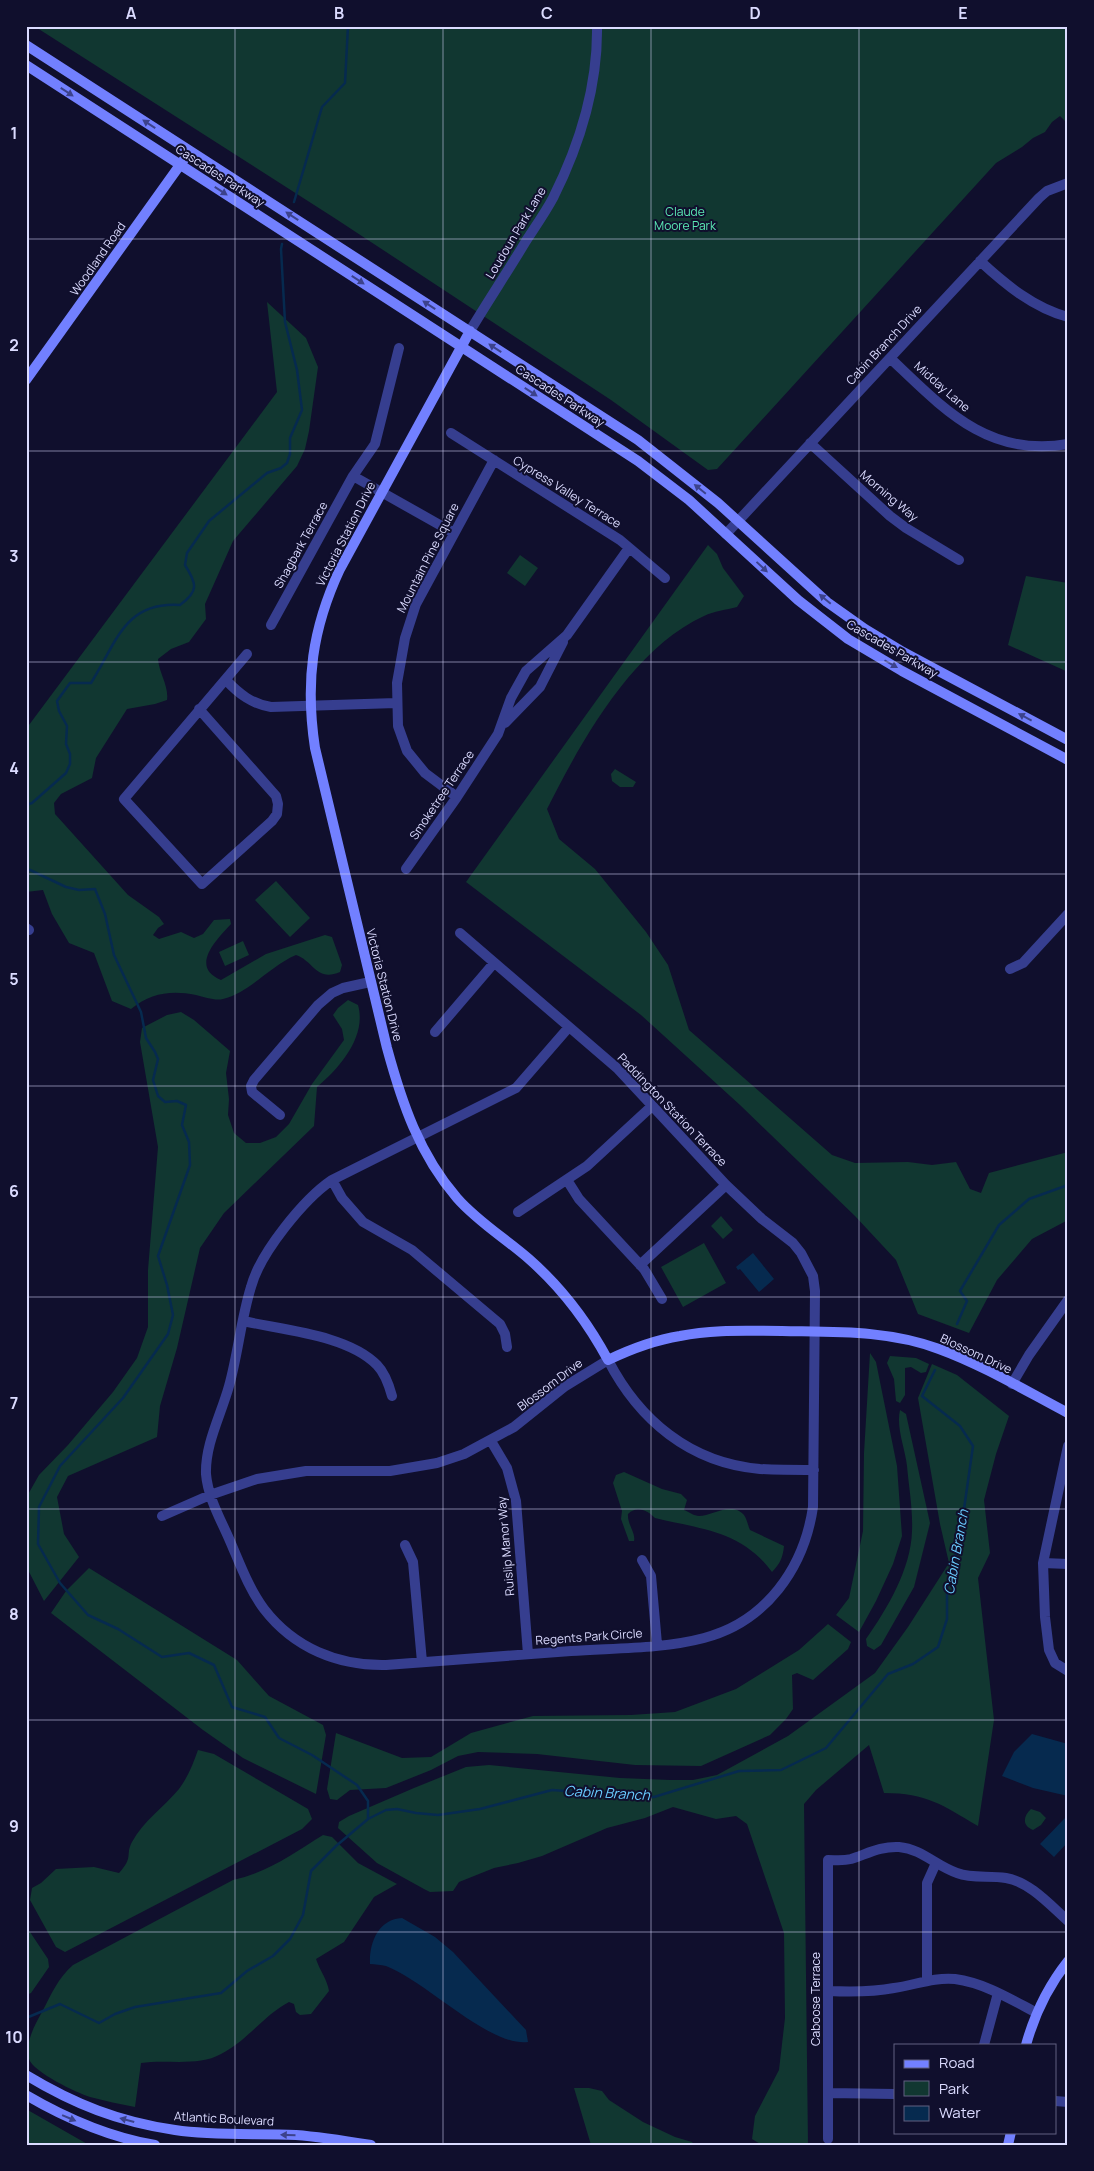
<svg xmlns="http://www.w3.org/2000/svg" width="1094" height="2171" viewBox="0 0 1094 2171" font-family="Manrope,sans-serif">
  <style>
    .green { fill: #113731 }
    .water { fill: #062a4f }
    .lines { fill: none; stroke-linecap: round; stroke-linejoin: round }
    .stream { stroke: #062a4f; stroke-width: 2.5 }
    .street { stroke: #363e8f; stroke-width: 10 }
    .secondary { stroke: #7280ff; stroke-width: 10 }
    .oneway { fill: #3c428c }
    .grid { fill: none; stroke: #dbdbff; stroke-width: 1; stroke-opacity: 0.55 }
    .labels { text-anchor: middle; stroke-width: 4; stroke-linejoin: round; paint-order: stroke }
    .street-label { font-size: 12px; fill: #dbdbff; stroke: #100f2d }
    .park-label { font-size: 12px; fill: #5beab5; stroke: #100f2d }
    .water-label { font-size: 14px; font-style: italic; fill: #69ccff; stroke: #100f2d }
    .neatline { fill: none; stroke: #dbdbff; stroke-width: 2 }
    .grid-label { font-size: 16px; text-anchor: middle; font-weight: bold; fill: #dbdbff }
  </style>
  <rect width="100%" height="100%" fill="#100f2d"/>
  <!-- green -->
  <path class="green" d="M34 26H1068V124L1060 116 1052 122 1045 132 1033 138 1022 147 996 163 717 469 708 470 611 400 336 219Z
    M267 302 306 338 318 367 309 431 305 449 297 466 233 541 205 604 206 619 189 642 171 649 158 659C159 673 169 686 167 700L155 704 127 709 96 758 92 778 61 794 54 803 55 814 128 895 159 917 164 924 158 928 153 935 159 939 181 932 194 938 203 934 214 920 230 919 231 924C217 939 189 967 221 980L266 954 325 935 332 937 342 965 340 972C316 982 314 961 296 955 270 966 249 993 223 999 215 1001 205 997 196 995 171 990 151 993 131 1009L112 1001 94 953 69 943 52 914 43 890 26 892V729L277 392Z
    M708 545 717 554 723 568 744 596 737 607C726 610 714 611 704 616 632 649 582 740 547 809L559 839 595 869 646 932 668 965 689 1030 832 1155 855 1163 908 1162 932 1165 956 1162 970 1189 981 1193 989 1173 1068 1152V1220L1032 1239 997 1280 969 1333 918 1314 896 1260 855 1216 740 1105 641 1015 466 882Z
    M520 555 538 568 525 586 507 573Z
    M1026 576 1068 583V672L1008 645Z
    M615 769 636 782 633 787H620L612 781 611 774Z
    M276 881 310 918 290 937 255 900Z
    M243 941 249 955 225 966 219 952Z
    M348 1000 358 1005C367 1036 340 1068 317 1087L314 1126 224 1213 200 1248 177 1348 160 1406 157 1437 68 1476 57 1497 64 1534 79 1557 44 1601 26 1566V1498L39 1475 68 1445 113 1392 137 1358 148 1327V1270L158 1147 140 1042 142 1028 167 1015 181 1012 194 1020 230 1051 226 1073 229 1099 228 1115 234 1133 246 1143H260L276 1137 289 1124 312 1084 344 1040 342 1029 333 1015 338 1008Z
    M721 1216 733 1230 723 1239 711 1226Z
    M704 1243 726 1283 683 1307 661 1267Z
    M870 1353 876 1362 897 1466 902 1536 893 1564 876 1601 859 1632 836 1615 849 1598 863 1531 864 1453Z
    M890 1356 916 1358 929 1364 926 1372 921 1373 911 1367 905 1368V1395L900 1403 896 1401 894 1379 887 1363Z
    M932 1364 957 1375 1009 1416 996 1454 984 1500 990 1553 978 1578 994 1720 978 1826C942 1805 927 1793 884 1793L869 1745 816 1790 804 1804 808 2145H762L752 2139 755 2116 779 2070 785 2018 784 1933 747 1824 736 1816 716 1819 673 1807 645 1818 607 1828 542 1856 518 1863 494 1868 459 1882 453 1891 430 1892 424 1889 377 1863 338 1828 339 1822 349 1816 414 1788 466 1767 489 1765 620 1778 670 1780H693L717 1775 788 1736 875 1673 908 1627 949 1563 940 1524 918 1398Z
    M900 1410 906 1414 930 1523 914 1587 881 1645 874 1650 867 1646 866 1639C887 1609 911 1569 912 1531 913 1510 909 1488 907 1466 905 1448 896 1428 900 1410Z
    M624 1472 662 1489 681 1494 687 1500 684 1510C689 1512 694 1516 699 1516 712 1516 732 1501 744 1515 747 1519 748 1526 750 1530L784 1546C783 1557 780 1564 772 1572 742 1531 701 1529 655 1518 647 1510 637 1505 628 1514 627 1524 636 1533 634 1541H629L621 1519 622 1511 613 1483 616 1475Z
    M89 1568 237 1660 269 1696 323 1725 326 1735 316 1794 243 1758 203 1730 51 1613 66 1591Z
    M828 1624 851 1642 848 1649 813 1680 797 1673 792 1675 793 1709 786 1719 770 1735 701 1766 635 1765 537 1754 478 1752 458 1756 431 1770 386 1788 350 1790 337 1800 330 1799 327 1789 336 1733 402 1758 431 1757 471 1733 533 1716 631 1715 675 1712 736 1689 799 1650Z
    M198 1750 214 1754 308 1809 312 1819 302 1829 65 1952 56 1947 30 1900 32 1888 41 1883 56 1869 94 1867 119 1873C134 1857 125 1855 132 1842 143 1821 164 1807 179 1789 188 1777 193 1764 198 1750Z
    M1031 1809 1040 1812 1046 1818 1041 1825 1033 1830C1022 1826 1023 1816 1031 1809Z
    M323 1835 332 1837 358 1863 397 1884 374 1897 344 1942 316 1959C320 1971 327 1979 329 1991L311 2014 300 2015 296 2012 294 2004 289 2002C264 2015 247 2041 221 2054 198 2067 166 2059 141 2063L135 2107C120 2104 105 2101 90 2097 77 2093 33 2072 29 2059 25 2043 34 2026 42 2012 51 1995 58 1978 73 1965L233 1880C267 1873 294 1853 323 1835Z
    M26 1926 48 1959 49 1967 31 1993 26 1995Z
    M574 2088H589L602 2091 609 2100 643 2122 675 2137 692 2142 694 2145H591Z
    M26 2109 89 2145H26Z"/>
  <!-- water -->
  <path class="water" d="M753 1253 774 1279 759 1292 740 1269 738 1270 736 1267Z
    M1032 1734 1068 1744V1796L1033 1788 1002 1776 1014 1752Z
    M1065 1818 1068 1821V1842L1054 1857 1040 1844Z
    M402 1918 435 1937 453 1952 526 2030 528 2042C489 2047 426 1981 386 1966 381 1965 375 1964 370 1964 369 1942 379 1919 402 1918Z"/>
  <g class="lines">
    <!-- stream -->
    <path class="stream" d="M294 202 322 107 345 83 348 26
      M26 805 32 803 66 773 70 764V754L66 744 67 726 59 711 57 701 70 683H91C116 644 124 601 180 605 199 591 197 584 185 565L187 553 209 521 267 473 281 468 287 463 290 454V438L302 410 297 370 285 322 281 249 282 244
      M26 870H30L66 887 79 890 95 889 105 914 114 955 141 1012 146 1038 155 1052 158 1059 153 1080 158 1096 165 1102 177 1101 186 1105 182 1125 189 1142 190 1165 158 1256 167 1285 173 1315 168 1334 123 1398 60 1466 39 1507 38 1544 60 1583 88 1615 118 1629 162 1657 189 1653 214 1665 232 1707 265 1717 279 1738 312 1755 357 1785 368 1801V1818
      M957 1324 967 1301 960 1291 999 1225 1029 1199 1068 1185
      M26 2018 60 2004 99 2023 115 2014 135 2007 221 1993 247 1971 273 1956 290 1939 303 1915 311 1871 336 1846 368 1819 386 1810 397 1809 416 1813 438 1815 480 1809 552 1790 654 1797 739 1771 781 1770 826 1748 888 1674 913 1664 938 1647 947 1619V1588L955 1569 957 1540 963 1516 973 1446 960 1426 922 1396 935 1370"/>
    <!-- street -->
    <path class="street" d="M980 261C1006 285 1034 308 1068 317
      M470 331C488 301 508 271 526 241 535 227 545 213 553 198 579 146 598 86 597 26
      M890 358C943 408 987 458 1068 444
      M451 433 620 540 665 578
      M810 443 890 516 906 528 959 560
      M353 476 454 533
      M726 534 1039 198 1047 191 1068 183
      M271 625 353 476 375 444 399 348
      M226 680C239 694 252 704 271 707L396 703
      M199 709 276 796 278 804 277 814 272 821 202 884 124 799 247 654
      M505 723 540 687 563 642
      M457 797 425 773 407 751 398 726 397 683 405 638 416 604 494 460
      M406 869 457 797 498 734 511 698 526 671 567 635 629 548
      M26 928 29 930
      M460 933 618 1069 726 1185 762 1219 793 1243 801 1253 813 1276 815 1291 813 1507C804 1568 766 1622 704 1638 663 1649 614 1648 571 1651 510 1656 448 1660 386 1665 338 1666 294 1648 264 1609 249 1589 240 1564 230 1541 221 1520 208 1498 206 1474 205 1444 221 1415 229 1386 238 1354 241 1319 251 1287 260 1253 304 1199 332 1180L516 1088 569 1027
      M1010 969 1023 963 1068 914
      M435 1032 494 963
      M280 1115 252 1092 251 1086 254 1080 318 1005 332 993 343 988 370 982
      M332 1180 342 1198 363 1222 412 1250 500 1324 505 1334 507 1347
      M567 1180 579 1199 644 1269 662 1299
      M518 1212 587 1166 652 1106
      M640 1265 726 1185
      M243 1321C283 1330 348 1335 377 1365 385 1373 389 1385 392 1396
      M1012 1384 1029 1355 1068 1300
      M491 1441 507 1468 516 1501 528 1654
      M1068 1446 1043 1563 1045 1617 1049 1650 1055 1663 1068 1671
      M162 1516 210 1495 257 1479 306 1471H390L437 1463 464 1454 514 1427 564 1387 608 1360C639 1420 690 1463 760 1469 778 1470 796 1470 814 1470
      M405 1545 413 1562 422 1662
      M642 1560 651 1576 657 1644
      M1043 1563 1068 1564
      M927 1980V1883L936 1863
      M829 1991C851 1992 873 1992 894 1988 915 1985 934 1977 955 1979 985 1983 1012 2000 1037 2013
      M984 2045 998 1993
      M828 2093 895 2094
      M1055 2101 1068 2102
      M828 2139V1860C836 1860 843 1861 851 1859 867 1854 881 1846 899 1847 922 1849 936 1866 957 1873 973 1879 989 1875 1006 1878 1030 1882 1050 1905 1068 1921"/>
    <!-- secondary -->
    <path class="secondary" d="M26 45 638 440 718 503 827 602 865 629 903 652 1068 740
      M26 65 638 461 689 500 798 600 848 639 902 671 1068 760
      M470 331 340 569C312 629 305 682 315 748L387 1048C402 1103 419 1154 457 1198 478 1222 505 1238 529 1259 562 1288 587 1321 608 1360 631 1349 655 1340 680 1336 713 1329 748 1331 782 1331 835 1332 888 1330 939 1349 983 1365 1026 1391 1068 1413
      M26 380 190 151
      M1026 2045C1034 2016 1049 1985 1068 1961
      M26 2075C74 2104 119 2122 175 2130 215 2136 256 2133 296 2135 321 2137 346 2141 371 2145
      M26 2095C67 2119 108 2137 155 2145
      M1008 2145 1011 2132"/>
  </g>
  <!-- one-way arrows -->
  <defs><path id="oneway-solid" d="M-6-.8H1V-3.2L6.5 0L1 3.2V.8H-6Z" transform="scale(1.25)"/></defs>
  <g class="oneway">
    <use href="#oneway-solid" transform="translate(67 92) rotate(33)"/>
    <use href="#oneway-solid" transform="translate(149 124) rotate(-147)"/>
    <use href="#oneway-solid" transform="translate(221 191) rotate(33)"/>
    <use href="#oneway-solid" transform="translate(292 216) rotate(-147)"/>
    <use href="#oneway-solid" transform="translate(358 280) rotate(33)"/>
    <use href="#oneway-solid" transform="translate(429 305) rotate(-147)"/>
    <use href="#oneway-solid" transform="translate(495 348) rotate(-147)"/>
    <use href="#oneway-solid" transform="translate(531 392) rotate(33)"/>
    <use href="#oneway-solid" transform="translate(700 489) rotate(-141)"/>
    <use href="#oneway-solid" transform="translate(762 567) rotate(43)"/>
    <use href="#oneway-solid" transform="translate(825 599) rotate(-140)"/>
    <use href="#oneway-solid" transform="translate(891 664) rotate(30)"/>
    <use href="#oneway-solid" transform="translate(1025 717) rotate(-152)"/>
    <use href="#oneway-solid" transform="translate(69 2118) rotate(23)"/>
    <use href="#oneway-solid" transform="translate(127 2120) rotate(-165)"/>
    <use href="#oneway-solid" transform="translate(288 2135) rotate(-178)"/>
  </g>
  <!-- grid -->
  <path class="grid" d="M235 26V2145M443 26V2145M651 26V2145M859 26V2145M26 239H1068M26 451H1068M26 662H1068M26 874H1068M26 1086H1068M26 1297H1068M26 1509H1068M26 1720H1068M26 1932H1068"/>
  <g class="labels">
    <!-- street labels -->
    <g class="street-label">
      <text transform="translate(220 176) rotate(33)" y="4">Cascades Parkway</text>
      <text transform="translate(516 233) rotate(-59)" y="4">Loudoun Park Lane</text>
      <text transform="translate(98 259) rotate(-55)" y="4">Woodland Road</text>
      <text transform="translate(884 345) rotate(-47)" y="4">Cabin Branch Drive</text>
      <text transform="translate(942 387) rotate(41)" y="4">Midday Lane</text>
      <text transform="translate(560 396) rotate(33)" y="4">Cascades Parkway</text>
      <text transform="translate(567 492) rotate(32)" y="4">Cypress Valley Terrace</text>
      <text transform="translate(889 496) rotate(40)" y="4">Morning Way</text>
      <text transform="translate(346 534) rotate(-63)" y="4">Victoria Station Drive</text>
      <text transform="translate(301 545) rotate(-61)" y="4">Shagbark Terrace</text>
      <text transform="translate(428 558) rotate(-63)" y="4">Mountain Pine Square</text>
      <text transform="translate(892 649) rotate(30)" y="4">Cascades Parkway</text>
      <text transform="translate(442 795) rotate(-56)" y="4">Smoketree Terrace</text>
      <text transform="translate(384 985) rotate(76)" y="4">Victoria Station Drive</text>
      <text transform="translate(672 1110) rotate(46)" y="4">Paddington Station Terrace</text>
      <text transform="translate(976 1354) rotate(25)" y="4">Blossom Drive</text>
      <text transform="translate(550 1385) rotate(-37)" y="4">Blossom Drive</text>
      <text transform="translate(506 1546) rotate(-95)" y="4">Ruislip Manor Way</text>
      <text transform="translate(589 1637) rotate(-4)" y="4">Regents Park Circle</text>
      <text transform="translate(816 1999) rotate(-90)" y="4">Caboose Terrace</text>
      <text transform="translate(224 2119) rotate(3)" y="4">Atlantic Boulevard</text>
    </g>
    <!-- park labels -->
    <g class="park-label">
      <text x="685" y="216">Claude<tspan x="685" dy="14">Moore Park</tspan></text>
    </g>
    <!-- water labels -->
    <g class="water-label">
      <text transform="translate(956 1552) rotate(-80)" y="5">Cabin Branch</text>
      <text transform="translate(607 1793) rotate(3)" y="5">Cabin Branch</text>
    </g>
  </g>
  <!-- border -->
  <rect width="1094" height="2171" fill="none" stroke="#100f2d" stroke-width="55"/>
  <!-- legend -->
  <rect x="894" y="2044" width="162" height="90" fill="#100f2d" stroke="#616181"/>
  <rect x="904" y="2060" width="25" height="8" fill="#7280ff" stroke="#616181"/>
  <text x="939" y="2068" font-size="15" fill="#dbdbff">Road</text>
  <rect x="904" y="2081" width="25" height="15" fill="#113731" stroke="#616181"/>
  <text x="939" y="2094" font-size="15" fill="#dbdbff">Park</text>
  <rect x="904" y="2106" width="25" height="15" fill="#062a4f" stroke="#616181"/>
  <text x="939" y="2118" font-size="15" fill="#dbdbff">Water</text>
  <rect x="28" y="28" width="1038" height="2116" class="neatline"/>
  <g class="grid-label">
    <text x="131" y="19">A</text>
    <text x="339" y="19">B</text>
    <text x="547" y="19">C</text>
    <text x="755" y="19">D</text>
    <text x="963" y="19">E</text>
    <text x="14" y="139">1</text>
    <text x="14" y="351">2</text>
    <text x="14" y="562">3</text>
    <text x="14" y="774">4</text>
    <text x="14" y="985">5</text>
    <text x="14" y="1197">6</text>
    <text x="14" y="1409">7</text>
    <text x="14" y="1620">8</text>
    <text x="14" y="1832">9</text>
    <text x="14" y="2043">10</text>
  </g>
</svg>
